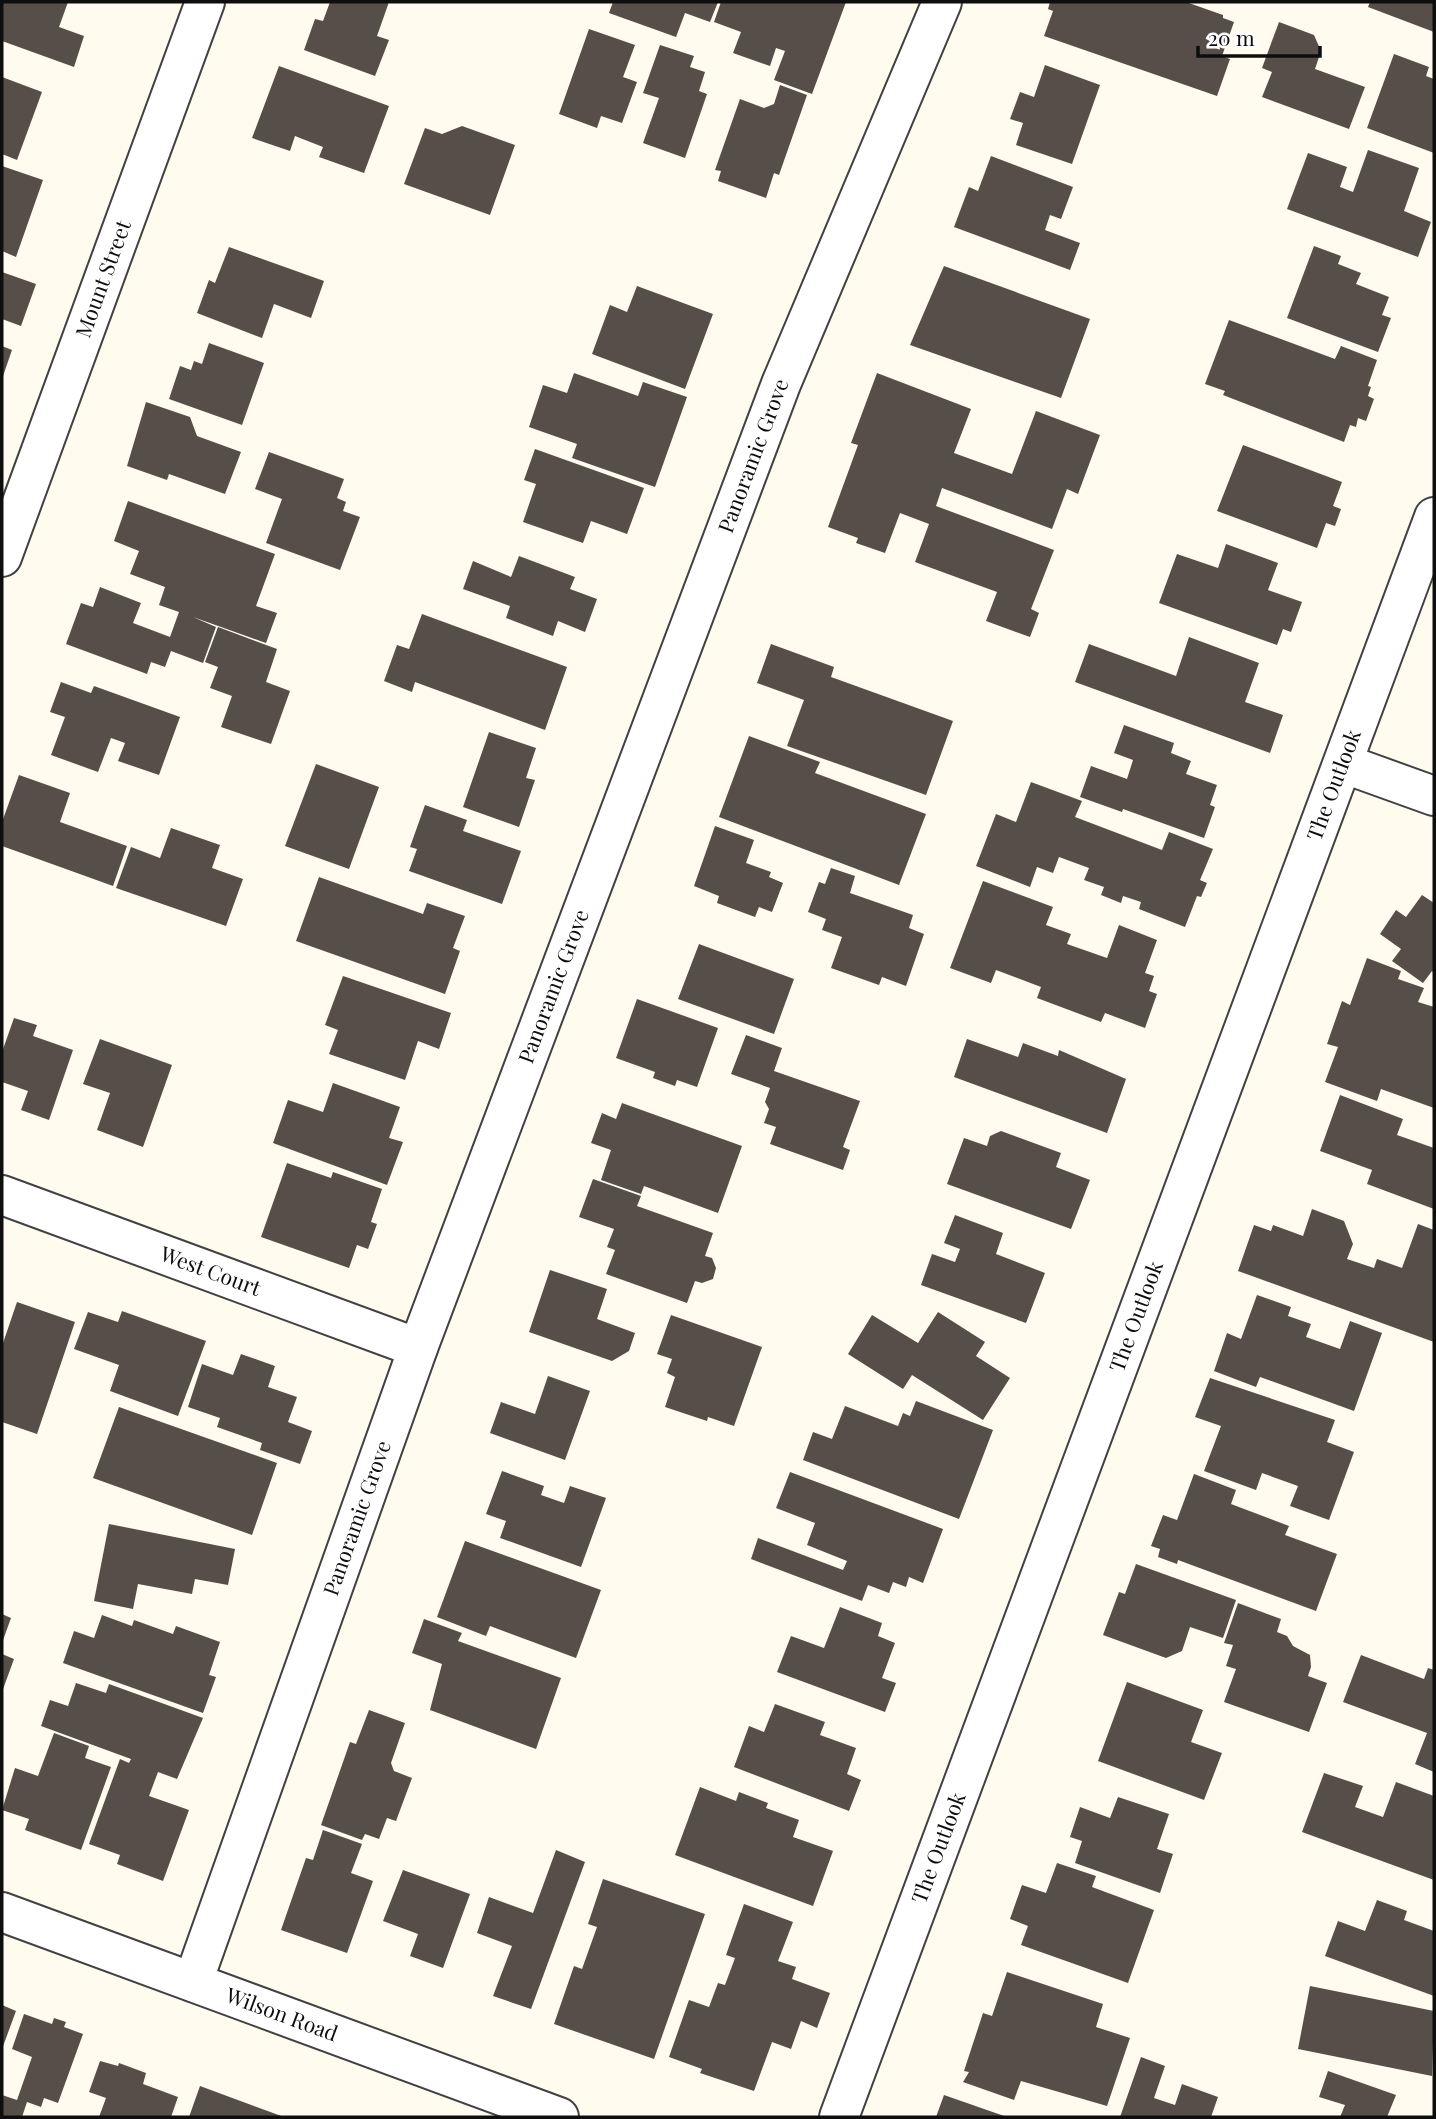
<svg xmlns="http://www.w3.org/2000/svg" width="1436" height="2119" viewBox="0 0 1436 2119" font-family="'Playfair Display',serif">
  <style>
    .building { fill: #574e49 }
    .lines { fill: none; stroke-linecap: round; stroke-linejoin: round }
    .minor-casing { stroke: #414141; stroke-width: 42 }
    .minor { stroke: #fff; stroke-width: 38 }
    .labels { text-anchor: middle; stroke-width: 7; stroke-linejoin: round; paint-order: stroke }
    .street-label { font-size: 21px; fill: #0e0e0e; stroke: #fff }
  </style>
  <rect width="100%" height="100%" fill="#fffbef"/>
  <!-- building -->
  <path class="building" d="M2 2H68L59 27 84 36 74 67 2 41Z
    M330 2H389L377 36 389 40 375 76 304 50 315 19 323 21Z
    M613 2H718L710 22 685 13 676 37 609 13Z
    M721 2H846L812 94 774 80 785 51 776 48 770 66 733 53 741 32 714 22Z
    M1050 2H1186L1223 15V18L1234 22 1222 56 1230 59 1217 96 1044 36 1053 11 1048 9Z
    M1370 2H1434V32L1368 7Z
    M1279 22 1314 35 1321 51 1315 69 1365 87 1349 129 1262 97 1272 72 1262 68Z
    M589 29 635 45 623 77 637 82 622 123 601 116 597 128 559 114Z
    M660 45 694 56 690 67 705 72 699 91 707 94 685 158 643 143 659 98 643 93Z
    M1394 54 1429 67 1426 76 1434 79V153L1367 128Z
    M1045 65 1100 85 1072 164 1016 145 1023 123 1010 119 1020 92 1034 97Z
    M279 66 389 106 364 173 319 157 323 147 295 136 290 151 252 138Z
    M2 77 42 92 17 160 2 154Z
    M780 85 807 95 779 175 774 173 766 198 718 181 721 171 715 170 740 99 764 108 774 104Z
    M462 126 515 145 490 215 404 184 425 128 442 134Z
    M1368 150 1419 168 1404 211 1431 222 1418 257 1287 209 1308 153 1347 167 1340 187 1353 192Z
    M991 156 1073 187 1061 219 1050 215 1045 230 1080 243 1070 270 954 227 969 187 978 191Z
    M2 166 43 180 16 257 2 251Z
    M1314 246 1341 256 1338 264 1361 273 1356 284 1389 297 1382 315 1391 318 1378 352 1287 318Z
    M229 247 324 281 311 318 274 304 262 338 197 313 209 280 215 283Z
    M944 266 1090 319 1061 398 910 345Z
    M2 272 36 284 21 326 2 319Z
    M637 286 713 314 685 389 592 354 610 305 627 312Z
    M1229 320 1335 359 1341 346 1377 360 1368 386 1371 387 1368 396 1374 399 1366 421 1358 418 1356 427 1350 425 1344 442 1223 395 1225 391 1205 384Z
    M209 343 264 363 242 425 169 399 180 366 191 370 194 361 202 364Z
    M2 346 12 350 2 379Z
    M574 373 638 396 643 382 687 397 655 487 572 458 577 444 529 427 543 385 567 393Z
    M877 373 971 409 954 453 1012 474 1036 411 1100 435 1078 494 1067 489 1052 529 942 488 936 506 1054 550 1031 609 1039 613 1030 637 986 621 997 592 915 562 929 524 900 513 885 553 856 543 858 538 828 527 858 445 851 443Z
    M146 402 190 417 197 436 241 452 225 494 169 474 167 480 127 466Z
    M1243 445 1342 482 1333 506 1341 509 1335 526 1326 523 1317 548 1217 511Z
    M535 449 644 488 627 534 591 521 583 543 523 522 536 484 524 480Z
    M269 452 344 479 337 498 346 502 343 511 360 517 340 570 266 543 282 499 255 489Z
    M128 501 275 554 256 606 277 613 266 643 193 617 216 627 203 663 171 651 165 667 151 662 147 674 66 644 81 603 93 607 100 587 141 603 133 623 170 637 179 612 159 605 165 587 130 574 139 551 114 541Z
    M1226 544 1278 563 1268 590 1302 602 1291 632 1283 629 1277 645 1159 603 1177 554 1218 568Z
    M519 556 575 577 570 589 597 599 585 632 558 621 553 636 506 618 510 606 463 589 473 561 511 577Z
    M422 614 567 667 545 730 415 682 412 692 384 681 397 645 409 649Z
    M218 627 277 649 266 682 290 691 271 744 221 727 232 696 210 688 218 667 205 662Z
    M1189 637 1259 663 1245 702 1283 715 1270 753 1075 682 1089 644 1176 676Z
    M771 644 834 667 831 677 953 721 926 795 787 746 804 700 757 683Z
    M61 682 91 693 94 686 180 717 159 775 118 761 125 743 111 738 98 772 51 755 65 717 50 712Z
    M1124 725 1174 743 1171 753 1191 761 1186 774 1217 785 1210 805 1215 807 1204 838 1123 809 1122 812 1080 797 1091 766 1127 779 1133 760 1114 753Z
    M489 732 536 748 526 778 535 780 519 827 463 807Z
    M749 736 820 762 815 773 926 814 899 885 719 817Z
    M316 764 379 787 349 869 285 846Z
    M19 775 70 793 60 822 127 846 113 886 2 846V822Z
    M1031 782 1082 801 1075 817 1162 850 1169 832 1213 849 1200 880 1207 883 1201 897 1197 896 1185 927 1139 909 1141 902 1123 896 1121 903 1101 895 1104 887 1084 880 1089 868 1059 857 1053 873 1037 867 1030 887 976 866 996 814 1016 822Z
    M425 805 467 820 463 831 521 851 502 904 409 871 417 849 410 847Z
    M715 826 754 840 746 863 771 872 769 877 783 883 772 912 759 907 755 917 717 903 719 896 694 886Z
    M171 828 220 845 212 868 243 879 226 926 116 888 131 847 160 858Z
    M831 868 855 876 850 893 913 915 909 928 924 934 906 986 882 977 879 985 831 968 842 937 822 930 826 919 808 912 819 882 825 884Z
    M319 877 423 914 427 903 465 916 453 948 460 951 445 994 296 941Z
    M983 881 1053 907 1046 925 1071 934 1067 944 1107 958 1119 925 1157 940 1145 973 1154 976 1149 991 1157 994 1145 1028 1105 1013 1101 1022 1037 998 1041 987 996 970 991 983 950 968Z
    M1422 895 1434 903V973L1432 971 1423 983 1392 961 1401 949 1380 934 1396 910 1406 917Z
    M699 944 794 979 774 1034 678 999Z
    M1367 958 1401 971 1398 979 1424 988 1418 1002 1434 1007V1108L1381 1089 1377 1101 1325 1082 1338 1047 1327 1044 1342 1001 1350 1005Z
    M343 976 451 1013 439 1049 418 1041 405 1080 329 1054 338 1030 325 1025Z
    M637 999 718 1028 697 1087 677 1080 675 1086 653 1078 655 1072 616 1058Z
    M14 1018 37 1025 33 1036 73 1050 49 1120 21 1110 28 1091 2 1082V1052Z
    M746 1035 782 1048 774 1071 860 1101 843 1147 850 1150 843 1170 770 1144 776 1127 764 1123 769 1109 765 1102 770 1088 731 1074Z
    M100 1039 172 1065 143 1147 97 1130 110 1093 83 1084Z
    M967 1039 1018 1057 1023 1043 1058 1056 1059 1050 1126 1079 1107 1133 954 1077Z
    M333 1083 400 1107 389 1138 403 1142 387 1185 273 1143 288 1100 323 1112Z
    M1340 1095 1403 1119 1397 1135 1434 1148V1209L1367 1184 1372 1170 1320 1151Z
    M622 1103 742 1146 718 1213 644 1186 641 1194 601 1180 611 1150 591 1143 602 1113 616 1119Z
    M1001 1131 1061 1153 1056 1167 1090 1180 1071 1229 947 1184 964 1138 987 1146 990 1136Z
    M287 1163 331 1178 333 1172 382 1189 371 1222 377 1224 368 1249 357 1245 349 1268 261 1237Z
    M593 1179 641 1196 637 1206 713 1233 705 1256 712 1258 716 1268 713 1279 702 1283 695 1281 687 1303 606 1274 615 1250 607 1247 614 1229 579 1217Z
    M1312 1209 1344 1221 1353 1244 1347 1259 1374 1268 1377 1259 1402 1268 1418 1224 1434 1230V1342L1238 1271 1254 1225 1271 1231 1273 1225 1303 1236Z
    M955 1215 1003 1233 996 1254 1045 1273 1026 1323 921 1285 932 1254 955 1262 960 1249 944 1243Z
    M550 1270 607 1289 597 1319 635 1333 629 1351 612 1361 529 1332Z
    M1257 1295 1291 1307 1288 1316 1311 1324 1306 1337 1340 1349 1350 1321 1382 1333 1354 1411 1260 1377 1256 1387 1214 1371 1227 1333 1241 1339Z
    M17 1302 75 1322 37 1434 2 1422V1346Z
    M122 1311 206 1341 178 1416 110 1391 119 1365 74 1349 88 1312 118 1322Z
    M938 1312 985 1342 976 1356 1010 1378 983 1420 912 1375 903 1389 848 1354 872 1315 918 1343Z
    M671 1315 762 1347 734 1426 708 1417 707 1421 665 1407 675 1377 667 1373 672 1359 657 1354Z
    M241 1354 275 1366 268 1387 297 1397 288 1422 312 1431 300 1464 260 1450 262 1443 217 1427 220 1418 188 1407 202 1364 233 1375Z
    M548 1376 590 1391 565 1460 490 1433 501 1402 535 1414Z
    M1210 1378 1335 1420 1327 1442 1354 1452 1329 1520 1290 1506 1298 1486 1262 1473 1256 1490 1204 1471 1221 1426 1195 1417Z
    M916 1401 993 1430 959 1519 803 1460 813 1432 832 1439 845 1406 898 1426 903 1413 910 1416Z
    M119 1407 277 1463 252 1535 93 1478Z
    M502 1471 544 1486 541 1495 564 1503 570 1486 606 1498 581 1567 500 1538 506 1521 486 1514Z
    M790 1472 943 1529 923 1583 909 1577 906 1587 893 1582 889 1593 868 1585 862 1601 751 1559 758 1538 843 1570 847 1561 807 1545 815 1523 776 1508Z
    M1194 1474 1236 1490 1231 1504 1289 1526 1285 1535 1337 1554 1316 1611 1178 1560 1177 1564 1158 1557 1160 1549 1151 1546 1163 1515 1177 1520Z
    M109 1524 235 1549 228 1585 195 1579 192 1594 138 1584 133 1609 94 1601Z
    M465 1541 601 1590 576 1658 490 1626 486 1636 437 1617Z
    M1136 1564 1236 1600 1223 1638 1190 1627 1182 1651 1166 1658 1103 1635 1119 1592 1125 1594Z
    M1238 1603 1281 1619 1277 1632 1287 1636 1293 1646 1310 1655 1311 1667 1308 1676 1327 1683 1309 1732 1224 1702 1236 1669 1226 1666 1233 1645 1224 1643Z
    M840 1607 882 1623 878 1636 895 1643 882 1678 896 1683 885 1712 777 1672 791 1636 824 1648Z
    M2 1614 11 1618 2 1643Z
    M102 1615 132 1626 134 1620 173 1634 176 1626 220 1642 209 1675 216 1677 203 1713 63 1663 74 1631 94 1638Z
    M424 1619 462 1633 458 1641 561 1678 536 1749 430 1710 442 1664 412 1653Z
    M2 1654 14 1659 2 1692Z
    M1361 1655 1424 1679 1428 1668 1434 1670V1772L1415 1764 1427 1733 1343 1702Z
    M1127 1682 1203 1710 1191 1742 1222 1753 1204 1800 1098 1761Z
    M76 1683 106 1693 109 1684 203 1718 177 1779 158 1772 149 1796 189 1810 163 1881 117 1864 120 1855 89 1844 120 1759 129 1763 131 1759 41 1726 50 1700 68 1706Z
    M775 1704 825 1722 820 1735 856 1748 847 1774 861 1780 849 1811 734 1767 749 1726 764 1732Z
    M369 1710 405 1723 391 1763 394 1771 412 1778 396 1821 387 1818 379 1839 365 1834 362 1840 321 1825 350 1742 356 1744Z
    M54 1733 89 1746 85 1758 111 1767 81 1850 25 1830 29 1819 2 1810 15 1768 38 1776Z
    M1324 1773 1363 1786 1355 1807 1383 1817 1396 1782 1434 1796V1880L1302 1832Z
    M700 1787 736 1801 739 1792 768 1803 766 1808 799 1820 793 1837 833 1851 813 1906 675 1855Z
    M1118 1797 1169 1814 1157 1849 1173 1854 1160 1893 1075 1863 1082 1841 1070 1837 1080 1807 1110 1818Z
    M323 1830 362 1844 351 1873 373 1881 347 1953 281 1930 306 1858 313 1860Z
    M556 1850 585 1862 531 2009 493 1996 512 1946 477 1933 489 1897 533 1913Z
    M1057 1863 1096 1876 1092 1887 1154 1910 1128 1983 1021 1945 1028 1926 1010 1919 1022 1885 1046 1893Z
    M403 1870 470 1894 443 1968 410 1956 418 1934 383 1921Z
    M603 1879 705 1914 654 2059 554 2024 574 1966 582 1969 597 1927 588 1924Z
    M1377 1900 1407 1911 1404 1920 1434 1931V1996L1325 1956 1338 1921 1365 1931Z
    M744 1904 793 1922 778 1961 796 1967 792 1979 830 1993 817 2028 801 2021 791 2049 772 2042 754 2091 700 2073 702 2069 669 2057 689 2000 709 2007 718 1983 725 1985 735 1958 726 1955Z
    M1007 1972 1103 2004 1096 2027 1130 2038 1107 2106 1021 2081 1014 2100 963 2082 969 2072 964 2071 983 2013 992 2016Z
    M1310 1986 1434 2011 1432 2076 1298 2049Z
    M2 2005 16 2011 2 2049Z
    M24 2014 52 2024 54 2018 66 2022 64 2027 83 2034 58 2103 44 2098 41 2107 27 2102 22 2117H2V2095L17 2100 32 2057 12 2049Z
    M1141 2057 1165 2066 1154 2098 1175 2105 1182 2084 1218 2097 1211 2117H1120Z
    M100 2061 118 2066 119 2063 146 2073 143 2084 178 2097 171 2117H99L106 2098 89 2092Z
    M1328 2071 1396 2095 1387 2117H1340L1345 2105 1319 2097Z
    M200 2086 284 2117H189Z
    M944 2095 1007 2117H936Z"/>
  <g class="lines">
    <!-- minor casing -->
    <g class="minor-casing">
      <g id="minor">
        <path id="s1" d="M2 557 205 2"/>
        <path d="M1345 764 1434 796"/>
        <path id="s2" d="M2 1195 418 1348"/>
        <path id="s3" d="M2 1912 559 2117"/>
        <path id="s4" d="M193 1982 418 1348 781 384 942 2"/>
        <path id="s5" d="M839 2117 1434 517"/>
      </g>
    </g>
    <!-- minor -->
    <use href="#minor" class="minor"/>
  </g>
  <g class="labels">
    <!-- street labels -->
    <g class="street-label">
      <text dy="7" stroke="none"><textPath href="#s1" startOffset="296">Mount Street</textPath></text>
      <text dy="7" stroke="none"><textPath href="#s4" startOffset="1626">Panoramic Grove</textPath></text>
      <text dy="7" stroke="none"><textPath href="#s5" startOffset="1421">The Outlook</textPath></text>
      <text dy="7" stroke="none"><textPath href="#s4" startOffset="1059">Panoramic Grove</textPath></text>
      <text dy="7" stroke="none"><textPath href="#s2" startOffset="222">West Court</textPath></text>
      <text dy="7" stroke="none"><textPath href="#s5" startOffset="854">The Outlook</textPath></text>
      <text dy="7" stroke="none"><textPath href="#s4" startOffset="492">Panoramic Grove</textPath></text>
      <text dy="7" stroke="none"><textPath href="#s5" startOffset="287">The Outlook</textPath></text>
      <text dy="7" stroke="none"><textPath href="#s3" startOffset="298">Wilson Road</textPath></text>
    </g>
  </g>
  <!-- border -->
  <rect width="1436" height="2119" fill="none" stroke="#0e0e0e" stroke-width="7"/>
  <!-- scale -->
  <path d="M1198 46v10h122v-10" fill="none" stroke="#0e0e0e" stroke-width="3.5"/>
  <text x="1208" y="46" font-size="21" fill="#0e0e0e" stroke="#ffffff" stroke-width="5" paint-order="stroke">20 m</text>
</svg>
